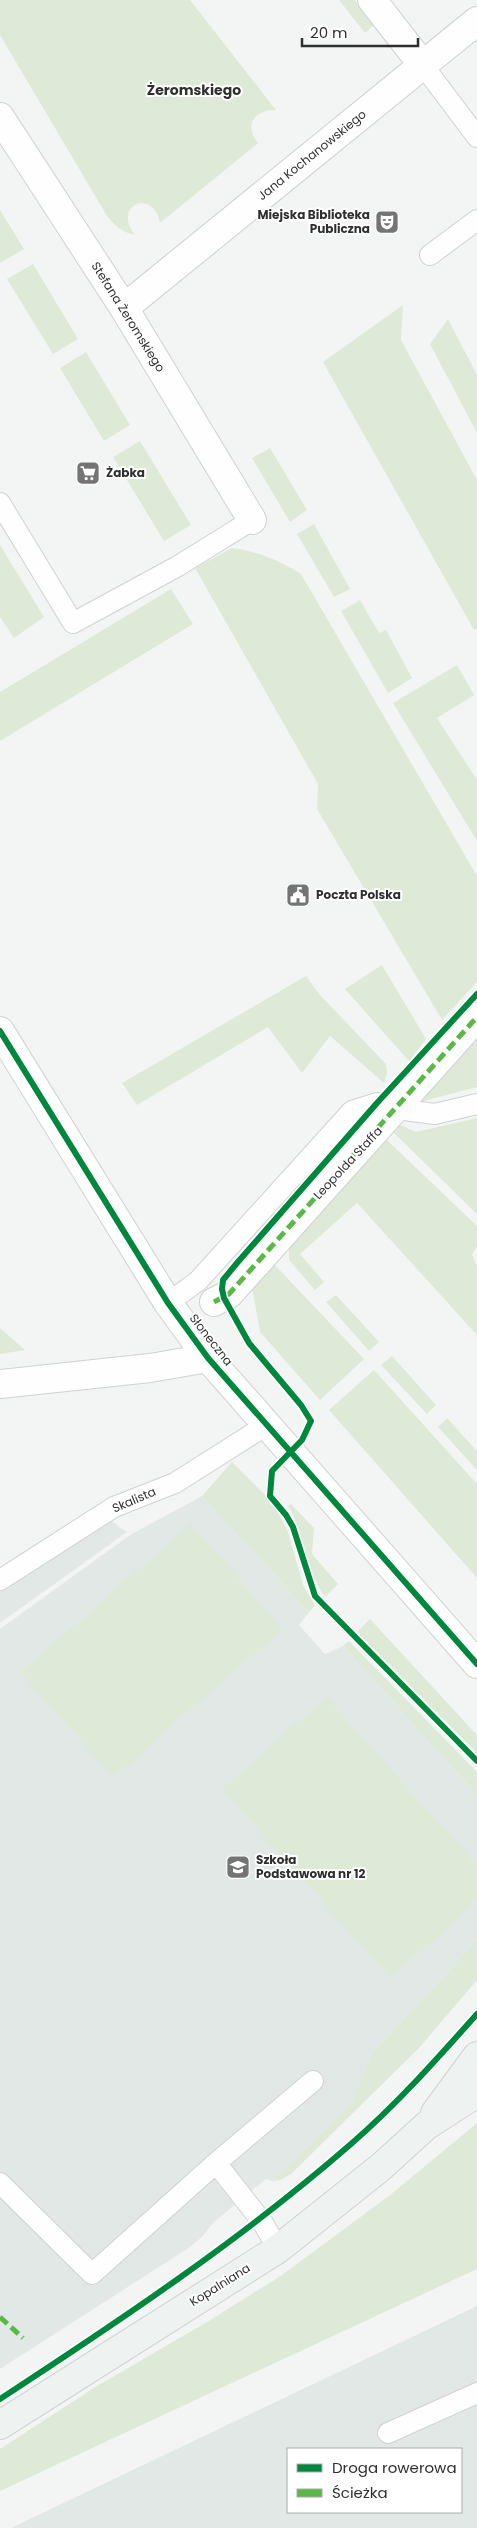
<svg xmlns="http://www.w3.org/2000/svg" width="477" height="2528" viewBox="0 0 477 2528" font-family="Poppins,sans-serif">
  <style>
    .built { fill: #e1e8e5; fill-rule: evenodd }
    .green { fill: #deead7 }
    .lines { fill: none; stroke-linecap: round; stroke-linejoin: round }
    .lane-casing { stroke: #d0d2d1; stroke-width: 22 }
    .street-casing { stroke: #d0d2d1; stroke-width: 30 }
    .secondary-casing { stroke: #d0d2d1; stroke-width: 30 }
    .lane { stroke: #fdfefd; stroke-width: 20 }
    .street { stroke: #fdfefd; stroke-width: 28 }
    .secondary { stroke: #eef2f1; stroke-width: 28 }
    .quiet { stroke: #58b947; stroke-width: 5; stroke-dasharray: 10 5; stroke-linecap: butt }
    .cycleway-casing { stroke: #fff; stroke-width: 9 }
    .cycleway { stroke: #00873e; stroke-width: 6 }
    .labels { text-anchor: middle; stroke-width: 4; stroke-linejoin: round; paint-order: stroke }
    .street-label { font-size: 12px; fill: #2e2f2e; stroke: #fff }
    .poi-label { font-size: 12px; font-weight: bold; fill: #2e2f2e; stroke: #fff; text-anchor: start }
    .neighbourhood-label { font-size: 14px; font-weight: bold; fill: #2e2f2e; stroke: #fff }
  </style>
  <rect width="100%" height="100%" fill="#f3f5f4"/>
  <!-- built -->
  <path class="built" d="M202 1496 309 1612 299 1625 325 1654 343 1646 477 1795V1940L372 2054 350 2106 272 2181 266 2179 213 2223 202 2237 187 2249 0 2369V1629L130 1535Z
    M110 1520 127 1532 0 1623V1590Z
    M477 2306V2528H11L389 2348ZM288 2449H461V2512H288Z"/>
  <!-- green -->
  <path class="green" d="M0 0H190L276 110C255 110 243 124 258 143L160 223C154 188 111 204 135 235 122 232 115 226 107 216L0 35Z
    M339 0H355L375 24 365 33Z
    M0 210 24 249 0 263Z
    M33 264 78 339 53 354 7 279Z
    M403 305 401 340 477 480V628L474 630 323 362Z
    M448 319 477 375V433L430 344Z
    M86 352 130 425 104 441 60 368Z
    M140 441 191 525 164 541 113 457Z
    M270 448 307 510 290 522 252 458Z
    M314 524 350 589 334 597 297 534Z
    M0 545 44 617 14 638 0 617Z
    M232 548C259 552 278 560 301 574L477 876V982L442 1020 317 809 318 784 195 568Z
    M171 589 193 624 0 741V692Z
    M360 600 379 633 386 630 412 678 388 693 341 611Z
    M457 665 474 695 437 718 477 780V841L393 703Z
    M382 965 426 1039 409 1061 345 989Z
    M306 976 320 995 386 1064 387 1073 384 1083 330 1036 302 1073 268 1027 137 1105 122 1083Z
    M477 1036V1087L420 1102Z
    M477 1118V1214L393 1132 400 1125 416 1132Z
    M387 1140 477 1226V1247L472 1254 477 1267V1335L357 1203 300 1254 324 1282 315 1290 289 1260V1239Z
    M273 1263 364 1359 320 1400 260 1332 252 1287Z
    M336 1295 379 1342 369 1351 326 1302Z
    M0 1328 25 1350 0 1354Z
    M392 1356 436 1405 427 1414 381 1365Z
    M374 1370 477 1484V1578L329 1410Z
    M447 1418 477 1451V1470L438 1427Z
    M232 1462 265 1495 278 1512 288 1532 303 1585 315 1605 309 1612 202 1496Z
    M291 1504 314 1528 312 1554 338 1584 325 1597C306 1570 305 1535 288 1506Z
    M191 1524 282 1629 113 1777 21 1672Z
    M370 1619 477 1735V1753L357 1632Z
    M349 1641 477 1772V1795L343 1646Z
    M326 1697 477 1866V1901L390 1978 222 1789Z
    M477 1940V1980L419 2048 291 2174 281 2180 272 2181 350 2106 372 2054Z
    M477 2123V2269L0 2491V2449L97 2386 207 2322 282 2275 390 2195Z"/>
  <g class="lines">
    <!-- lane casing -->
    <g class="lane-casing">
      <path id="lane" d="M422 64 477 137
        M430 255 477 220
        M0 503 73 623 178 566 252 520
        M168 1303 198 1281 352 1111 377 1103 397 1109 435 1114 477 1104
        M0 1580 114 1507 175 1483 268 1424
        M216 2163 313 2081
        M0 2183 92 2274 216 2163 263 2223 278 2249
        M388 2433 477 2393"/>
    </g>
    <!-- street casing -->
    <g class="street-casing">
      <path id="street" d="M372 0 422 64
        M0 117 124 308 252 520
        M124 308 477 21
        M0 1031 168 1303 208 1358 477 1664
        M214 1302 229 1294 477 1017
        M0 1384 150 1368 208 1358"/>
    </g>
    <!-- secondary casing -->
    <g class="secondary-casing">
      <path id="secondary" d="M435 2113 477 2056
        M0 2425 278 2249 381 2167 426 2126 477 2093"/>
    </g>
    <!-- lane -->
    <use href="#lane" class="lane"/>
    <!-- street -->
    <use href="#street" class="street"/>
    <!-- secondary -->
    <use href="#secondary" class="secondary"/>
    <!-- quiet -->
    <path class="quiet" d="M214 1302 229 1294 477 1017
      M0 2317 23 2338"/>
    <!-- cycleway casing -->
    <g class="cycleway-casing">
      <path id="cycleway" d="M477 994 377 1103 237 1263 223 1280 222 1289 224 1298 249 1343 301 1405 311 1421 302 1440 272 1471 270 1496 286 1515 293 1527 315 1596 477 1761
        M0 1031 168 1303 208 1358 477 1664
        M0 2399C121 2320 242 2239 351 2144 396 2105 437 2059 477 2014"/>
    </g>
    <!-- cycleway -->
    <use href="#cycleway" class="cycleway"/>
  </g>
  <!-- icons -->
  <defs>
    <g id="theatre-square" transform="scale(1.25)"><rect x="-9" y="-9" width="18" height="18" rx="4" fill="#737473" stroke="#fff"/><path d="M-5-5.5Q0-4 5-5.5V0Q5 5 0 6Q-5 5-5 0ZM-3.3-2.5H-1v1.5H-3.3ZM1-2.5H3.3v1.5H1ZM-2.8 1Q0 5.5 2.8 1Z" fill="#fff"/></g>
    <g id="supermarket-square" transform="scale(1.25)"><rect x="-9" y="-9" width="18" height="18" rx="4" fill="#737473" stroke="#fff"/><path d="M-6-5.5h2.5l.6 2H6L4.5 2H-2.5L-4.4-4H-6ZM-1.5 3.2a1.3 1.3 0 1 0 .1 0ZM3 3.2a1.3 1.3 0 1 0 .1 0Z" fill="#fff"/></g>
    <g id="civic-square" transform="scale(1.25)"><rect x="-9" y="-9" width="18" height="18" rx="4" fill="#737473" stroke="#fff"/><path d="M-.6-6.5H3V-4.5H.6V-3L4-1V1h2V6H-6V1h2V-1L-.6-3ZM-1.2 2.5V6h2.4V2.5Z" fill="#fff"/></g>
    <g id="school-square" transform="scale(1.25)"><rect x="-9" y="-9" width="18" height="18" rx="4" fill="#737473" stroke="#fff"/><path d="M0-5L7-2L0 1L-7-2ZM-4 1L0 2.5L4 1V4Q0 6-4 4Z" fill="#fff"/></g>
  </defs>
  <g fill-rule="evenodd">
    <use href="#theatre-square" x="387" y="222"/>
    <use href="#supermarket-square" x="88" y="473"/>
    <use href="#civic-square" x="298" y="895"/>
    <use href="#school-square" x="238" y="1867"/>
  </g>
  <g class="labels">
    <!-- street labels -->
    <g class="street-label">
      <text transform="translate(312 155) rotate(-39)" y="4">Jana Kochanowskiego</text>
      <text transform="translate(128 317) rotate(58)" y="4">Stefana Żeromskiego</text>
      <text transform="translate(348 1163) rotate(-47)" y="4">Leopolda Staffa</text>
      <text transform="translate(211 1340) rotate(52)" y="4">Słoneczna</text>
      <text transform="translate(134 1500) rotate(-23)" y="4">Skalista</text>
      <text transform="translate(220 2285) rotate(-32)" y="4">Kopalniana</text>
    </g>
    <!-- poi labels -->
    <g class="poi-label">
      <text x="370" y="219" text-anchor="end">Miejska Biblioteka<tspan x="370" dy="14">Publiczna</tspan></text>
      <text x="106" y="477">Żabka</text>
      <text x="316" y="899">Poczta Polska</text>
      <text x="256" y="1864">Szkoła<tspan x="256" dy="14">Podstawowa nr 12</tspan></text>
    </g>
    <!-- neighbourhood labels -->
    <g class="neighbourhood-label">
      <text x="194" y="95">Żeromskiego</text>
    </g>
  </g>
  <!-- legend -->
  <rect x="287" y="2448" width="175" height="65" fill="#ffffff" stroke="#abacab"/>
  <rect x="297" y="2464" width="25" height="8" fill="#00873e" stroke="#abacab"/>
  <text x="332" y="2473" font-size="15" fill="#2e2f2e">Droga rowerowa</text>
  <rect x="297" y="2489" width="25" height="8" fill="#58b947" stroke="#abacab"/>
  <text x="332" y="2498" font-size="15" fill="#2e2f2e">Ścieżka</text>
  <!-- scale -->
  <path d="M302 38v8h116v-8" fill="none" stroke="#2e2f2e" stroke-width="2.5"/>
  <text x="310" y="38" font-size="15" fill="#2e2f2e" stroke="#ffffff" stroke-width="4" paint-order="stroke">20 m</text>
</svg>
